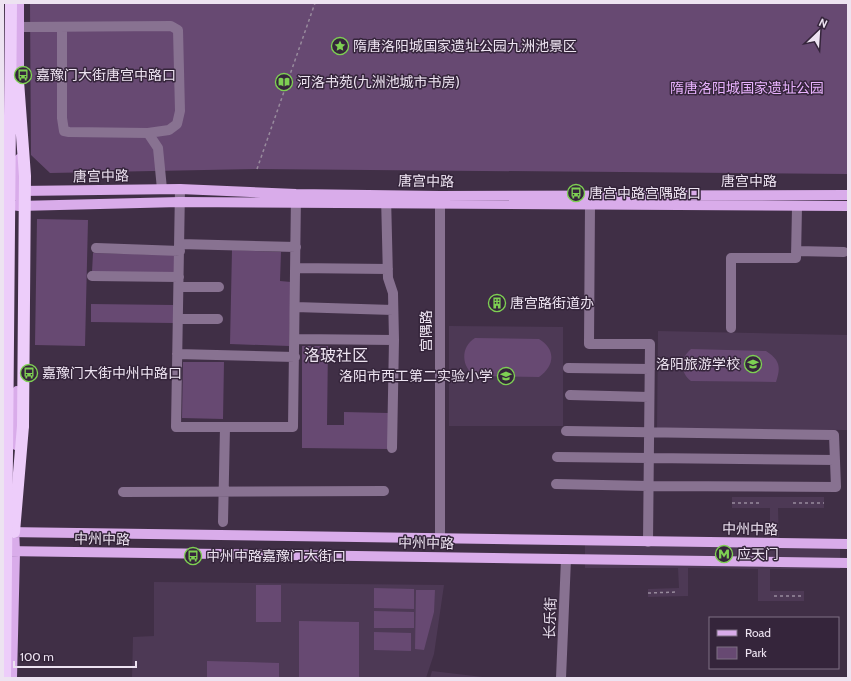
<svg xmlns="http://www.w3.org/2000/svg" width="851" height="681" viewBox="0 0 851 681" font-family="Cabin,'Noto Sans SC',sans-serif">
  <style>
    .built { fill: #4d3955 }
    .green { fill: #674972 }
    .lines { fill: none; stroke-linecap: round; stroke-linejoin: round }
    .path { stroke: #988b9d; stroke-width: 1.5; stroke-dasharray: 3 3; stroke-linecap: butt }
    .minor { stroke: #887291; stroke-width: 10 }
    .major { stroke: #d9acea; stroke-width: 10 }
    .highway { stroke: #edcdfa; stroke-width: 12 }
    .highway-bridge { stroke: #edcdfa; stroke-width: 12 }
    .labels { text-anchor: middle; stroke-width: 3; stroke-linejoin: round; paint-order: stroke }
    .poi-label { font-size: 14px; fill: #ede3f1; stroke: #35253b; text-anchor: start }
    .park-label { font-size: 14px; fill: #e8b2fd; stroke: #35253b }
    .street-label { font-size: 14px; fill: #ede3f1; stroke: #35253b }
    .quarter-label { font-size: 16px; fill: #ede3f1; stroke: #35253b }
  </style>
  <rect width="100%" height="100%" fill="#402f46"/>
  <!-- built -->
  <path class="built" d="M449 326 563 327V426H449Z
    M658 331 848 335V430L657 429Z
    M732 497H824V508H778L779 545 840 546V569H770V591H804V601H758V569L688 568V596L648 597V589L679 588 678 568H585V544L770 545V508H732Z
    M154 582 444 585 434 654 426 678H132L133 637 154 636Z
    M432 671 491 678H430Z"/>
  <!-- green -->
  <path class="green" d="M30 3H848V174L257 169 50 173 31 155Z
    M37 219 88 220 85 346 35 345Z
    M232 250 281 252 280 281 291 282 289 346 230 344Z
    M93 253 176 255 175 273 92 272Z
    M91 304 173 305V323L91 322Z
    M475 338 539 339C556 349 555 366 539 377L476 376C461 368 460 347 475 338Z
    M302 346H328L327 425H344V412L388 413V449L302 448Z
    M691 349 766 351C780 360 781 367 776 382L691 381C680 373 680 358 691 349Z
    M183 362H224L223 419 182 418Z
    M256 585H281V622H256Z
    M374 588 414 589V609L374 608Z
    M416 590H435L434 612 424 650 415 649Z
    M374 611 414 612V628H374Z
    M299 621 359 622V678H299Z
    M374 632 411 633V651L374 650Z
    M207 661 279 663V678H207Z"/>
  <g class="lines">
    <!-- path -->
    <path class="path" d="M257 169 315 3
      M732 503H761
      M793 503H824
      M648 593 678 592
      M774 596H804"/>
    <!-- minor -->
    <path class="minor" d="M19 27 171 26 178 30 180 111 177 124 169 130 148 133
      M62 27V118L64 131 69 132 148 133 158 148 162 189
      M180 189 176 427H293L296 195
      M590 205 589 344H650L648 542
      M180 244 296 247
      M96 248 180 251
      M796 251 844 252
      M295 268 388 269
      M92 276 179 277
      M179 287H219
      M295 307 393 310
      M178 319H218
      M731 328V258H796L797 207
      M295 339 394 340 393 293 388 278 386 196
      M177 354 295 357
      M568 368 650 369
      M570 395 649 397
      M392 448 394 340
      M557 457 835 460
      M556 484 648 486 836 487 834 435 566 431
      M123 492 384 491
      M223 522 225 427
      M440 538V196
      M561 678 566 559"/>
    <!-- major -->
    <path class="major" d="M19 89V3
      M3 192 19 191 180 189 296 194 440 196 848 195
      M19 197V159
      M3 204 19 206 180 202 848 206
      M16 445 17 391
      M6 532 848 544
      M3 551 848 563
      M12 678 15 552 14 527"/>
    <!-- highway -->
    <path class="highway" d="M14 532 23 426"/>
    <!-- highway-bridge -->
    <path class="highway-bridge" d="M18 81 25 176 23 426
      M5 678 11 3"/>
  </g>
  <!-- icons -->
  <defs>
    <g id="sight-ring" transform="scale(0.9)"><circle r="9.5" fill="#35253b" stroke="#7ed053" stroke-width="1.5"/><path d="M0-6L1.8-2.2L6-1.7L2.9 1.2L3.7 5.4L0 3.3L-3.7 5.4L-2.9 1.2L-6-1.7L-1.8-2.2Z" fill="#7ed053"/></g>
    <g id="bus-ring" transform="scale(0.9)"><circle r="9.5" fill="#35253b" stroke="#7ed053" stroke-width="1.5"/><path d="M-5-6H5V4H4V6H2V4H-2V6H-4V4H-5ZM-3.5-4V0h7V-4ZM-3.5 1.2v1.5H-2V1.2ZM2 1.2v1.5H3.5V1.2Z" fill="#7ed053"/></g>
    <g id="library-ring" transform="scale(0.9)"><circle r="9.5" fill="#35253b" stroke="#7ed053" stroke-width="1.5"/><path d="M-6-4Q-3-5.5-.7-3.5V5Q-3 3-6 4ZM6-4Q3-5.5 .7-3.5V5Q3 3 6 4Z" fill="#7ed053"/></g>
    <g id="building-ring" transform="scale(0.9)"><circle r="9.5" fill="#35253b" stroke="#7ed053" stroke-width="1.5"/><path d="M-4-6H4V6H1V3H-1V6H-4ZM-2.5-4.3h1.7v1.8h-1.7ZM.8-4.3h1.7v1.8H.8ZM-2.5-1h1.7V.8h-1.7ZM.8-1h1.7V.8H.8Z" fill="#7ed053"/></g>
    <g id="school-ring" transform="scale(0.9)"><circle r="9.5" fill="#35253b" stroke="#7ed053" stroke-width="1.5"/><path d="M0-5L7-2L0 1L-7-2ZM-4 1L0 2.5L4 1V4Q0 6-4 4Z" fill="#7ed053"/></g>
    <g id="metro-ring" transform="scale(0.9)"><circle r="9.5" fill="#35253b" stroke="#7ed053" stroke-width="1.5"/><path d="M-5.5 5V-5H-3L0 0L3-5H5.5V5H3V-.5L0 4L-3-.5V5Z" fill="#7ed053"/></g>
  </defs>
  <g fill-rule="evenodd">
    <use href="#sight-ring" x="340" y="46"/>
    <use href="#bus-ring" x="23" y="75"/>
    <use href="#library-ring" x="284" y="82"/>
    <use href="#bus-ring" x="576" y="193"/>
    <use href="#building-ring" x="497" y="303"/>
    <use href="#school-ring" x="753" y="364"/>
    <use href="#bus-ring" x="29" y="373"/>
    <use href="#school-ring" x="506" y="376"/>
    <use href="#metro-ring" x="724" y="554"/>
    <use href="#bus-ring" x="193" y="556"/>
  </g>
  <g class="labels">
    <!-- poi labels -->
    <g class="poi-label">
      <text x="353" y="51">隋唐洛阳城国家遗址公园九洲池景区</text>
      <text x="36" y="80">嘉豫门大街唐宫中路口</text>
      <text x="297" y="87">河洛书苑(九洲池城市书房)</text>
      <text x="589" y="198">唐宫中路宫隅路口</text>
      <text x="510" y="308">唐宫路街道办</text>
      <text x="740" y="369" text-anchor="end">洛阳旅游学校</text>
      <text x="42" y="378">嘉豫门大街中州中路口</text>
      <text x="493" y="381" text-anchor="end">洛阳市西工第二实验小学</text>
      <text x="737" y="559">应天门</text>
      <text x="206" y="561">中州中路嘉豫门大街口</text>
    </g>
    <!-- park labels -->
    <g class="park-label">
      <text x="747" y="93">隋唐洛阳城国家遗址公园</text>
    </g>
    <!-- street labels -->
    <g class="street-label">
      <text transform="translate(101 176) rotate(-1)" y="5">唐宫中路</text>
      <text transform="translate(426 181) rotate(1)" y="5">唐宫中路</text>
      <text x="749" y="186">唐宫中路</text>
      <text transform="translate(426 331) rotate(-90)" y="5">宫隅路</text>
      <text transform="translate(750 529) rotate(1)" y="5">中州中路</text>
      <text transform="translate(102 539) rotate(1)" y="5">中州中路</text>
      <text transform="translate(426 543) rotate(1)" y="5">中州中路</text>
      <text transform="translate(550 618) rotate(-88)" y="5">长乐街</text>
    </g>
    <!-- quarter labels -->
    <g class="quarter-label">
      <text x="336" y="361">洛玻社区</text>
    </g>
  </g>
  <!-- border -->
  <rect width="851" height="681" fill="none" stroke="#ede3f1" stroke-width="8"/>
  <!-- legend -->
  <rect x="709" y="617" width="130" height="52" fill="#35253b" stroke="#7f7184"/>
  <rect x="717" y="630" width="20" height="6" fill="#d9acea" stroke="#7f7184"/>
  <text x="745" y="637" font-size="12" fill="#ede3f1">Road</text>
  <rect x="717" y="647" width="20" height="12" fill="#674972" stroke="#7f7184"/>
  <text x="745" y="657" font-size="12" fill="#ede3f1">Park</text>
  <!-- north arrow -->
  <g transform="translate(819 32) rotate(25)" stroke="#35253b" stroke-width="3" paint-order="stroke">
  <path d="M0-3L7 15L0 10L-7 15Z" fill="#ede3f1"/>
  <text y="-6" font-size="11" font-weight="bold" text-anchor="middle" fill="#ede3f1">N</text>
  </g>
  <!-- scale -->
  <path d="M14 661v6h122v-6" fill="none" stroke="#ede3f1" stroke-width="2"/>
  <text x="20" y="661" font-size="12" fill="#ede3f1" stroke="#35253b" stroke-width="3" paint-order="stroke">100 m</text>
</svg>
